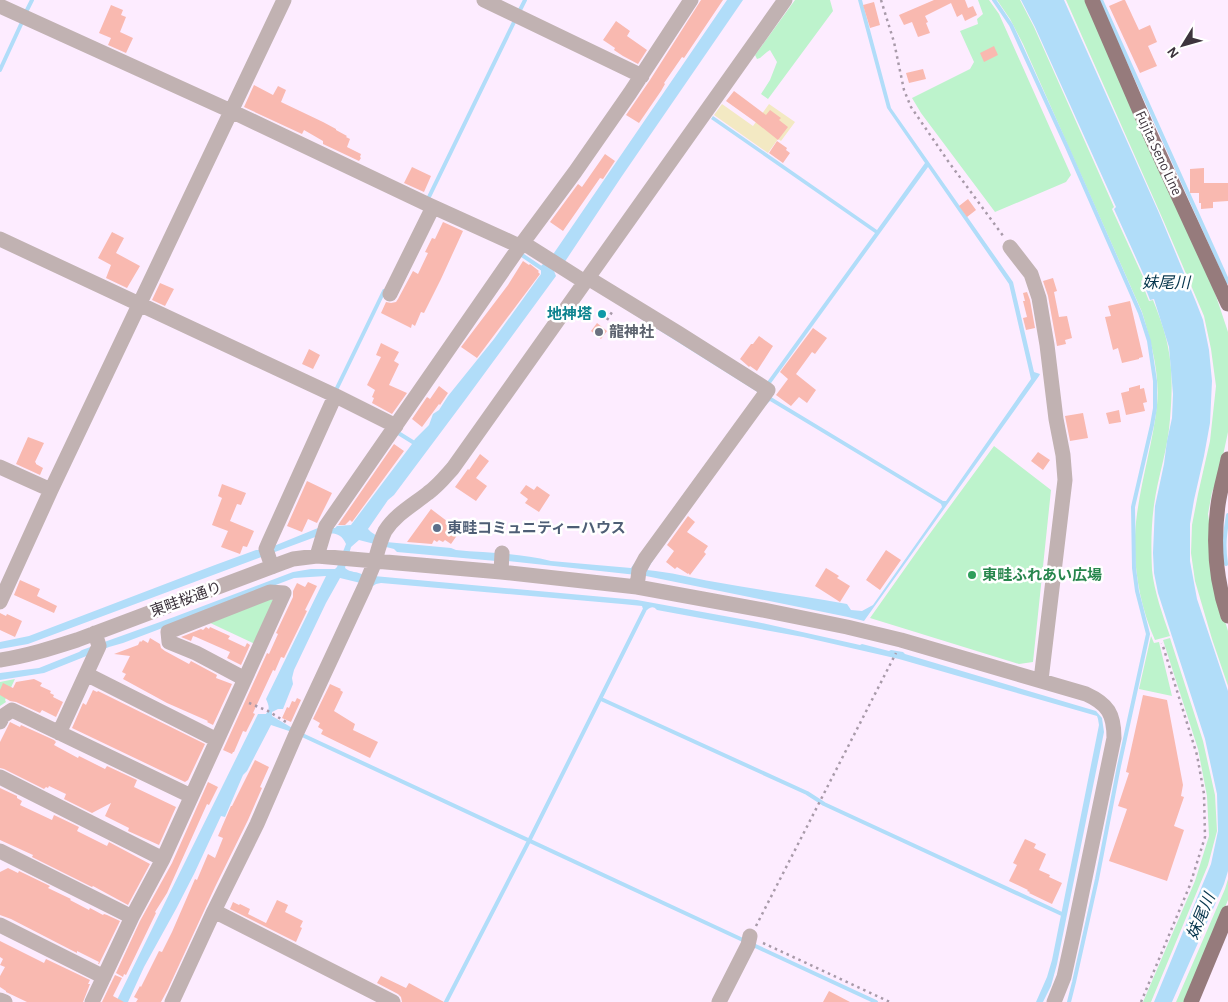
<svg xmlns="http://www.w3.org/2000/svg" width="1228" height="1002" viewBox="0 0 1228 1002" font-family="'Alegreya Sans','Noto Sans JP',sans-serif">
  <style>
    .green { fill: #bdf3cc }
    .sand { fill: #f3e9c3 }
    .water { fill: #b1ddf9; fill-rule: evenodd }
    .lines { fill: none; stroke-linecap: round; stroke-linejoin: round }
    .stream { stroke: #b1ddf9; stroke-width: 4 }
    .building { fill: #f9b9b0 }
    .path { stroke: #a89aa9; stroke-width: 2.5; stroke-dasharray: 2.5 4; stroke-linecap: butt }
    .minor { stroke: #c1b2b2; stroke-width: 15 }
    .major { stroke: #967b7c; stroke-width: 15 }
    .culture-dot { fill: #0f9aa8; stroke: #fff; stroke-width: 2 }
    .worship-dot { fill: #6b7280; stroke: #fff; stroke-width: 2 }
    .service-dot { fill: #5c6f8a; stroke: #fff; stroke-width: 2 }
    .leisure-dot { fill: #2e9e5b; stroke: #fff; stroke-width: 2 }
    .labels { text-anchor: middle; stroke-width: 5; stroke-linejoin: round; paint-order: stroke }
    .street-label { font-size: 15px; fill: #3d343d; stroke: #fff }
    .culture-label { font-size: 15px; font-weight: bold; fill: #0d838f; stroke: #fff; text-anchor: end }
    .worship-label { font-size: 15px; font-weight: bold; fill: #5b616d; stroke: #fff; text-anchor: start }
    .service-label { font-size: 15px; font-weight: bold; fill: #4e5e75; stroke: #fff; text-anchor: start }
    .leisure-label { font-size: 15px; font-weight: bold; fill: #27864d; stroke: #fff; text-anchor: start }
    .water-label { font-size: 16px; font-style: italic; fill: #05354c; stroke: #fff }
  </style>
  <rect width="100%" height="100%" fill="#fdecff"/>
  <!-- green -->
  <path class="green" d="M795 0H830L833 11 768 99 761 94 770 80 777 62 770 50 767 52 760 58 757 59 755 55Z
    M978 0H989L999 14 1071 175 1066 182 995 212 921 113 912 98 970 69 974 62 960 31 978 24 977 19 983 14Z
    M997 0H1020L1034 27 1114 207 1112 209 1144 279 1141 281 1149 301 1153 300C1159 315 1165 331 1168 347 1173 371 1172 396 1170 419 1168 449 1158 476 1154 505 1151 526 1151 549 1152 570 1154 591 1163 616 1170 636L1155 640C1138 602 1131 556 1137 514 1142 477 1153 442 1157 405 1160 373 1151 342 1142 312L1023 44 1010 19Z
    M1066 0H1087L1214 290 1228 332V432L1218 479 1212 492 1208 514 1211 533 1217 594 1228 631V686L1212 639 1195 581 1191 553 1192 525 1198 494 1210 441 1216 386 1211 349 1204 316 1164 222Z
    M994 446 1051 490 1033 662 1019 664 870 618 923 543Z
    M268 596 276 603 257 645 206 621Z
    M1151 636 1154 643 1159 642 1172 696 1139 689Z
    M1170 638 1203 741 1215 795 1217 831 1208 865 1151 1002H1143L1195 881 1209 836 1207 796 1198 749 1163 640Z
    M15 679 5 700 6 702 0 706V682Z
    M1228 879V900L1189 994 1185 1002H1176L1225 889Z"/>
  <!-- sand -->
  <path class="sand" d="M722 104 753 126 769 104 795 122 781 141 778 139 768 153 714 115Z"/>
  <!-- water -->
  <path class="water" d="M727 0H743L622 176 564 263 554 271 556 276 465 400 394 495 388 500 368 529 371 532 386 542 451 548 456 550C487 553 520 553 551 561L631 568 759 393 595 290 762 389 875 233 711 119 713 116 877 230 925 163 887 108 858 0H862L891 108 1013 282 1034 372 1040 374 1039 376 864 621 848 617 646 576 499 560 496 561 397 552 394 549 359 540 351 547 345 568C350 573 358 571 363 575L637 600 757 622 860 645 862 644 889 651 891 650 903 652 905 654 1096 711 1102 718 1104 732 1057 964 1051 986 1043 1002H1036L1047 977 1052 960 1099 725 1098 719 1097 716 899 659 803 637 657 610C653 606 651 607 647 610L643 609 642 606 622 604 381 583 376 584 373 586 340 578 326 603 294 670 292 678 293 684 283 709H278L272 712V716L294 729 292 732 271 725 247 771 243 775 225 817 221 816 194 874 176 909 144 967 128 1002H116L258 714H266C270 708 269 706 266 699L326 576 294 578 123 643 109 647 44 673 0 680V673L39 668 79 652 82 650 174 617 293 572 311 569H335L337 567 346 544C340 530 329 533 318 536L28 644 0 649V642L29 636 215 565 256 550H264L318 528H335L337 526 351 525 412 444 415 439 429 425 433 414 439 410 448 396 494 339 541 274V266L543 264H545L554 253ZM928 167 1009 284 1031 379 946 501H943L771 397 766 390ZM770 401 941 504 942 507 873 605 862 611 851 610 847 604C803 596 759 590 715 582 692 578 670 572 647 570L730 438Z
    M1021 0H1064L1159 213 1196 302 1203 320 1209 350 1212 381 1210 423 1204 456 1194 500 1190 524V561L1197 599 1228 691V871L1224 884 1172 1002H1154L1211 864 1218 831 1217 794 1205 739 1158 593 1154 573 1153 553 1155 506 1164 464 1167 441 1172 418 1173 394 1169 347 1154 299 1150 300 1143 282 1146 280 1114 209 1116 207 1035 27Z"/>
  <g class="lines">
    <!-- stream -->
    <path class="stream" d="M994 0 1011 25 1067 147 1140 313 1149 341 1155 381V408L1152 425 1133 507 1134 568 1137 591 1148 634 1119 766 1097 879 1074 982 1069 1002
      M1101 0 1228 282
      M26 12 32 0
      M519 12 525 0
      M0 70 23 20
      M427 201 516 18
      M519 253 544 270
      M336 390 384 291
      M395 431 416 444
      M1226 564C1223 544 1225 534 1228 515
      M601 699 807 793 824 804 1064 915
      M300 734 745 941
      M751 944 876 1002
      M446 1002 529 841 647 605"/>
  </g>
  <!-- building -->
  <path class="building" d="M701 0H723L684 58 682 57 664 83 665 84 661 91 639 123 626 115 650 80Z
    M934 0H965L968 8 973 6 977 15 965 21 962 14 957 17 951 3 925 16 928 22 926 23 930 33 918 37 912 22 904 25 899 15Z
    M1123 0H1125L1139 30 1150 25 1157 42 1148 46 1157 66 1140 73 1109 6Z
    M874 2 880 25 870 28 863 5Z
    M111 5 123 10 121 15 126 17 120 32 133 38 126 53 108 45 111 38 99 33Z
    M616 21 630 31 627 36 647 50 638 64 623 56 614 50 615 48 603 40Z
    M994 46 998 55 984 62 980 53Z
    M923 69 926 79 909 83 906 73Z
    M254 85 273 95 278 86 286 90 281 102 323 122 336 129V130L347 136 346 137 350 139 347 147 361 154 360 157 361 158 359 161 323 144V141L304 130 302 134 244 107Z
    M734 91 766 115 770 110 781 118 779 120 788 127 778 140 754 121 726 101Z
    M777 141 787 148 786 150 790 153 783 163 769 153Z
    M605 154 615 161 603 179 600 178 563 231 550 222 578 184 582 187Z
    M412 167 431 176 424 192 404 183Z
    M1204 168V183H1228V201L1213 202V208L1201 209V203H1199V193H1190V169Z
    M968 199 976 210 967 217 959 206Z
    M443 222 463 231 441 279 424 313 421 312 415 326 412 324 411 328 381 313 386 302 391 303 396 302 398 299 413 271 418 274 428 253 425 252 432 238 435 239Z
    M112 232 124 238 116 253 140 266 127 288 106 278 111 265 98 258Z
    M523 261 529 265 530 264 539 271 538 272 540 274 477 358 461 347 508 285Z
    M1053 278 1057 291 1054 292 1059 317 1067 316 1072 338 1065 340 1066 344 1057 346 1048 296 1043 281Z
    M160 283 174 289 165 306 152 300Z
    M1027 292 1030 300 1035 328 1026 330 1023 318 1027 317 1023 301H1025L1023 293Z
    M1130 301 1143 357 1139 358V359L1122 363 1118 348 1113 350 1105 317 1111 316 1108 306Z
    M597 323 607 331 601 339 591 331Z
    M813 328 827 338 815 354 812 352 796 374 816 390 807 403 799 397 791 406 776 395 788 379 780 372Z
    M759 336 773 346 757 371 750 366 749 367 748 366 740 359 751 344H753Z
    M381 343 399 352 394 361 399 364 389 385 407 393 392 414 372 403 374 398 372 397 375 390 367 385 381 357 376 355Z
    M309 349 320 355 313 369 302 364Z
    M1140 385V389L1144 388 1147 402 1143 403 1145 411 1126 415 1121 393 1129 391V388Z
    M439 386 448 393 440 405 439 404 422 427 412 419 427 397 430 399Z
    M1119 410 1121 422 1109 424 1106 413Z
    M1083 413 1088 438 1070 441 1065 416Z
    M28 437 44 443 35 462 36 463V464L43 468 40 475 16 464Z
    M394 444 404 451 352 522 350 520 345 525H338Z
    M1038 452 1050 460 1043 470 1031 461Z
    M480 454 489 461 476 478 487 486 476 501 455 487 468 469 469 470Z
    M307 481 332 493 317 523 308 519 302 532 287 526Z
    M222 484 246 493 241 505 237 504 230 521 254 531 247 547 243 546 240 554 221 547 228 531 212 525 222 498 218 496Z
    M526 485 534 490 537 486 550 495 539 512 525 503 528 499 520 493Z
    M431 509 460 531 451 544 445 540 443 542 439 540 437 542 434 540 432 544 407 542Z
    M688 516 695 522 687 532 708 546 704 552 706 554 690 575 688 573V574L677 567 675 569 666 562 674 551 667 545Z
    M886 550 901 560 880 590 866 580Z
    M826 568 839 576 837 578 850 586 840 602 815 586Z
    M20 580 40 589 37 596 57 606 54 613 14 595Z
    M308 582 317 586 305 610 307 611 284 658 281 657 275 671 273 670 253 713 255 714 246 732 243 731 234 752H233L232 754 223 750 267 653 269 654 278 634 276 633 293 597V591L297 583 305 587Z
    M0 613 6 616 7 614 22 621 15 637 0 630Z
    M206 627 209 629 210 627 230 636 228 639 245 647 247 643 250 645 241 665 227 658 230 652 196 637 193 636 191 641 181 637 201 629 203 630Z
    M150 638 160 644 161 648 165 651 189 664 191 661 217 675 216 678 232 684 213 725 207 722 208 721 167 703 123 679 126 674 122 672 130 656 114 654 138 645 140 641 141 642 143 640 148 643Z
    M34 679 42 683 40 686 51 691 50 693 54 695 53 697 63 702 56 717 42 710 40 713 16 702 10 701 0 695V690L3 683 13 688 16 682Z
    M330 684 341 689 340 690 343 692 334 711 355 724 353 730 378 742 370 758 321 734 323 730 318 727 320 723 313 719Z
    M93 690 97 692 98 691 205 744 188 780 185 782 72 728 83 703 86 705Z
    M1143 695 1167 700 1183 785 1181 796 1184 797 1174 826 1184 830 1167 881 1109 861 1127 809 1118 806 1129 773 1126 772Z
    M297 698 301 700 291 722 282 718 287 707 289 708 292 701 295 702Z
    M10 722 20 727 21 725 54 740 56 742 54 745 78 758 79 756 105 769 107 766 137 780 134 787 176 807 159 845 128 831 129 828 105 816 111 803 92 813 64 799 66 794 49 786 48 788 46 787 44 789 4 769 0 768V742Z
    M255 760 269 767 260 787 262 788 248 820 215 887 168 989 161 1002H136L138 999 134 997 140 986 141 987 159 951 162 952 172 932 195 879 197 880 208 854 215 858 223 838 218 836 231 806H232Z
    M208 782 218 787 209 805 207 804 167 893 155 912 156 913 126 975 124 974 123 977 116 973 140 921 172 863Z
    M0 788 17 796V798L22 801 20 805 52 820 54 815 79 827 77 831 107 846 109 842 150 864 128 905 93 886 92 887 32 857 33 855 0 840Z
    M1025 839 1036 844 1034 848 1046 854 1039 870 1050 875 1049 877 1062 883 1052 904 1029 893 1030 892 1027 891 1028 890 1009 881 1017 865 1013 863Z
    M8 868 18 873 19 871 50 886 48 888 71 899 70 900 89 910 90 908 103 915 104 914 107 915 120 921 99 964H98L99 962 77 951V953L11 919 0 915V872Z
    M277 900 288 905 285 912 303 921 300 927 302 928 296 942 230 909 233 902 239 905 240 904 250 909 248 914 266 923Z
    M0 941 44 963 46 959 90 980 88 984H90L83 1002H27L6 992V991L0 987V976L5 967 0 965 3 959 0 957Z
    M115 975 122 978 113 996 124 1002H102Z
    M381 976 406 988 409 983 444 1002H402L401 997 398 994 377 983Z
    M829 991 850 1002H823Z"/>
  <g class="lines">
    <!-- path -->
    <path class="path" d="M881 0 894 42 904 90 911 107 948 161 1004 237
      M607 320 614 309
      M249 703 268 711 286 722
      M756 926 896 653
      M763 943 890 1002
      M1141 1002 1190 885 1205 837 1204 794 1197 755 1162 643"/>
    <!-- minor -->
    <path class="minor" d="M484 0 642 76
      M0 6 231 111 429 205 515 244 528 246 585 282
      M0 239 336 396 396 426
      M1010 247 1031 274 1039 298 1047 345 1056 419 1063 455 1065 480 1041 680
      M588 278 678 333 768 390 645 559 639 570 637 587
      M390 294 433 207
      M0 467 51 490
      M317 556 326 526 518 249 575 172 630 93 691 0
      M272 567 266 549 269 542 335 396
      M501 572 502 553
      M0 602 51 490 284 0
      M0 660C27 656 52 648 77 640L282 563 293 559 317 556 501 572 637 587 763 610 847 627 901 640 1086 694C1108 704 1114 714 1114 738L1073 936 1064 977 1054 1002
      M86 674 217 740
      M0 722 3 716 12 710 191 796
      M59 733 99 646 95 633
      M0 777 163 859
      M0 851 132 917
      M214 911 393 1002
      M0 925 104 977
      M0 1000 5 1002
      M92 1002 132 917 163 859 284 593 270 592 168 632 169 642 196 653 245 679
      M172 1002 214 911 257 824 296 734 365 586C368 578 372 569 375 561 378 550 380 541 385 531 396 514 413 505 428 493 438 486 445 477 453 468L785 0
      M719 1002 748 945 750 936"/>
    <!-- major -->
    <path class="major" d="M1092 0 1148 130 1228 304
      M1228 459C1225 474 1220 490 1218 505 1213 542 1216 581 1228 616
      M1191 1002 1228 913"/>
  </g>
  <!-- markers -->
  <circle class="culture-dot" cx="602" cy="314" r="5"/>
  <circle class="worship-dot" cx="599" cy="332" r="5"/>
  <circle class="service-dot" cx="437" cy="528" r="5"/>
  <circle class="leisure-dot" cx="972" cy="575" r="5"/>
  <g class="labels">
    <!-- street labels -->
    <g class="street-label">
      <text transform="translate(1159 153) rotate(65)" y="5">Fujita Seno Line</text>
      <text transform="translate(186 599) rotate(-20)" y="5">東畦桜通り</text>
    </g>
    <!-- culture labels -->
    <g class="culture-label">
      <text x="592" y="319">地神塔</text>
    </g>
    <!-- worship labels -->
    <g class="worship-label">
      <text x="609" y="337">龍神社</text>
    </g>
    <!-- service labels -->
    <g class="service-label">
      <text x="447" y="533">東畦コミュニティーハウス</text>
    </g>
    <!-- leisure labels -->
    <g class="leisure-label">
      <text x="982" y="580">東畦ふれあい広場</text>
    </g>
    <!-- water labels -->
    <g class="water-label">
      <text x="1166" y="288">妹尾川</text>
      <text transform="translate(1200 916) rotate(-67)" y="6">妹尾川</text>
    </g>
  </g>
  <!-- north arrow -->
  <g transform="translate(1183 45) rotate(233)" stroke="#ffffff" stroke-width="4" paint-order="stroke">
  <path d="M0-4L9 19L0 12L-9 19Z" fill="#3d343d"/>
  <text y="-8" font-size="14" font-weight="bold" text-anchor="middle" fill="#3d343d">N</text>
  </g>
</svg>
